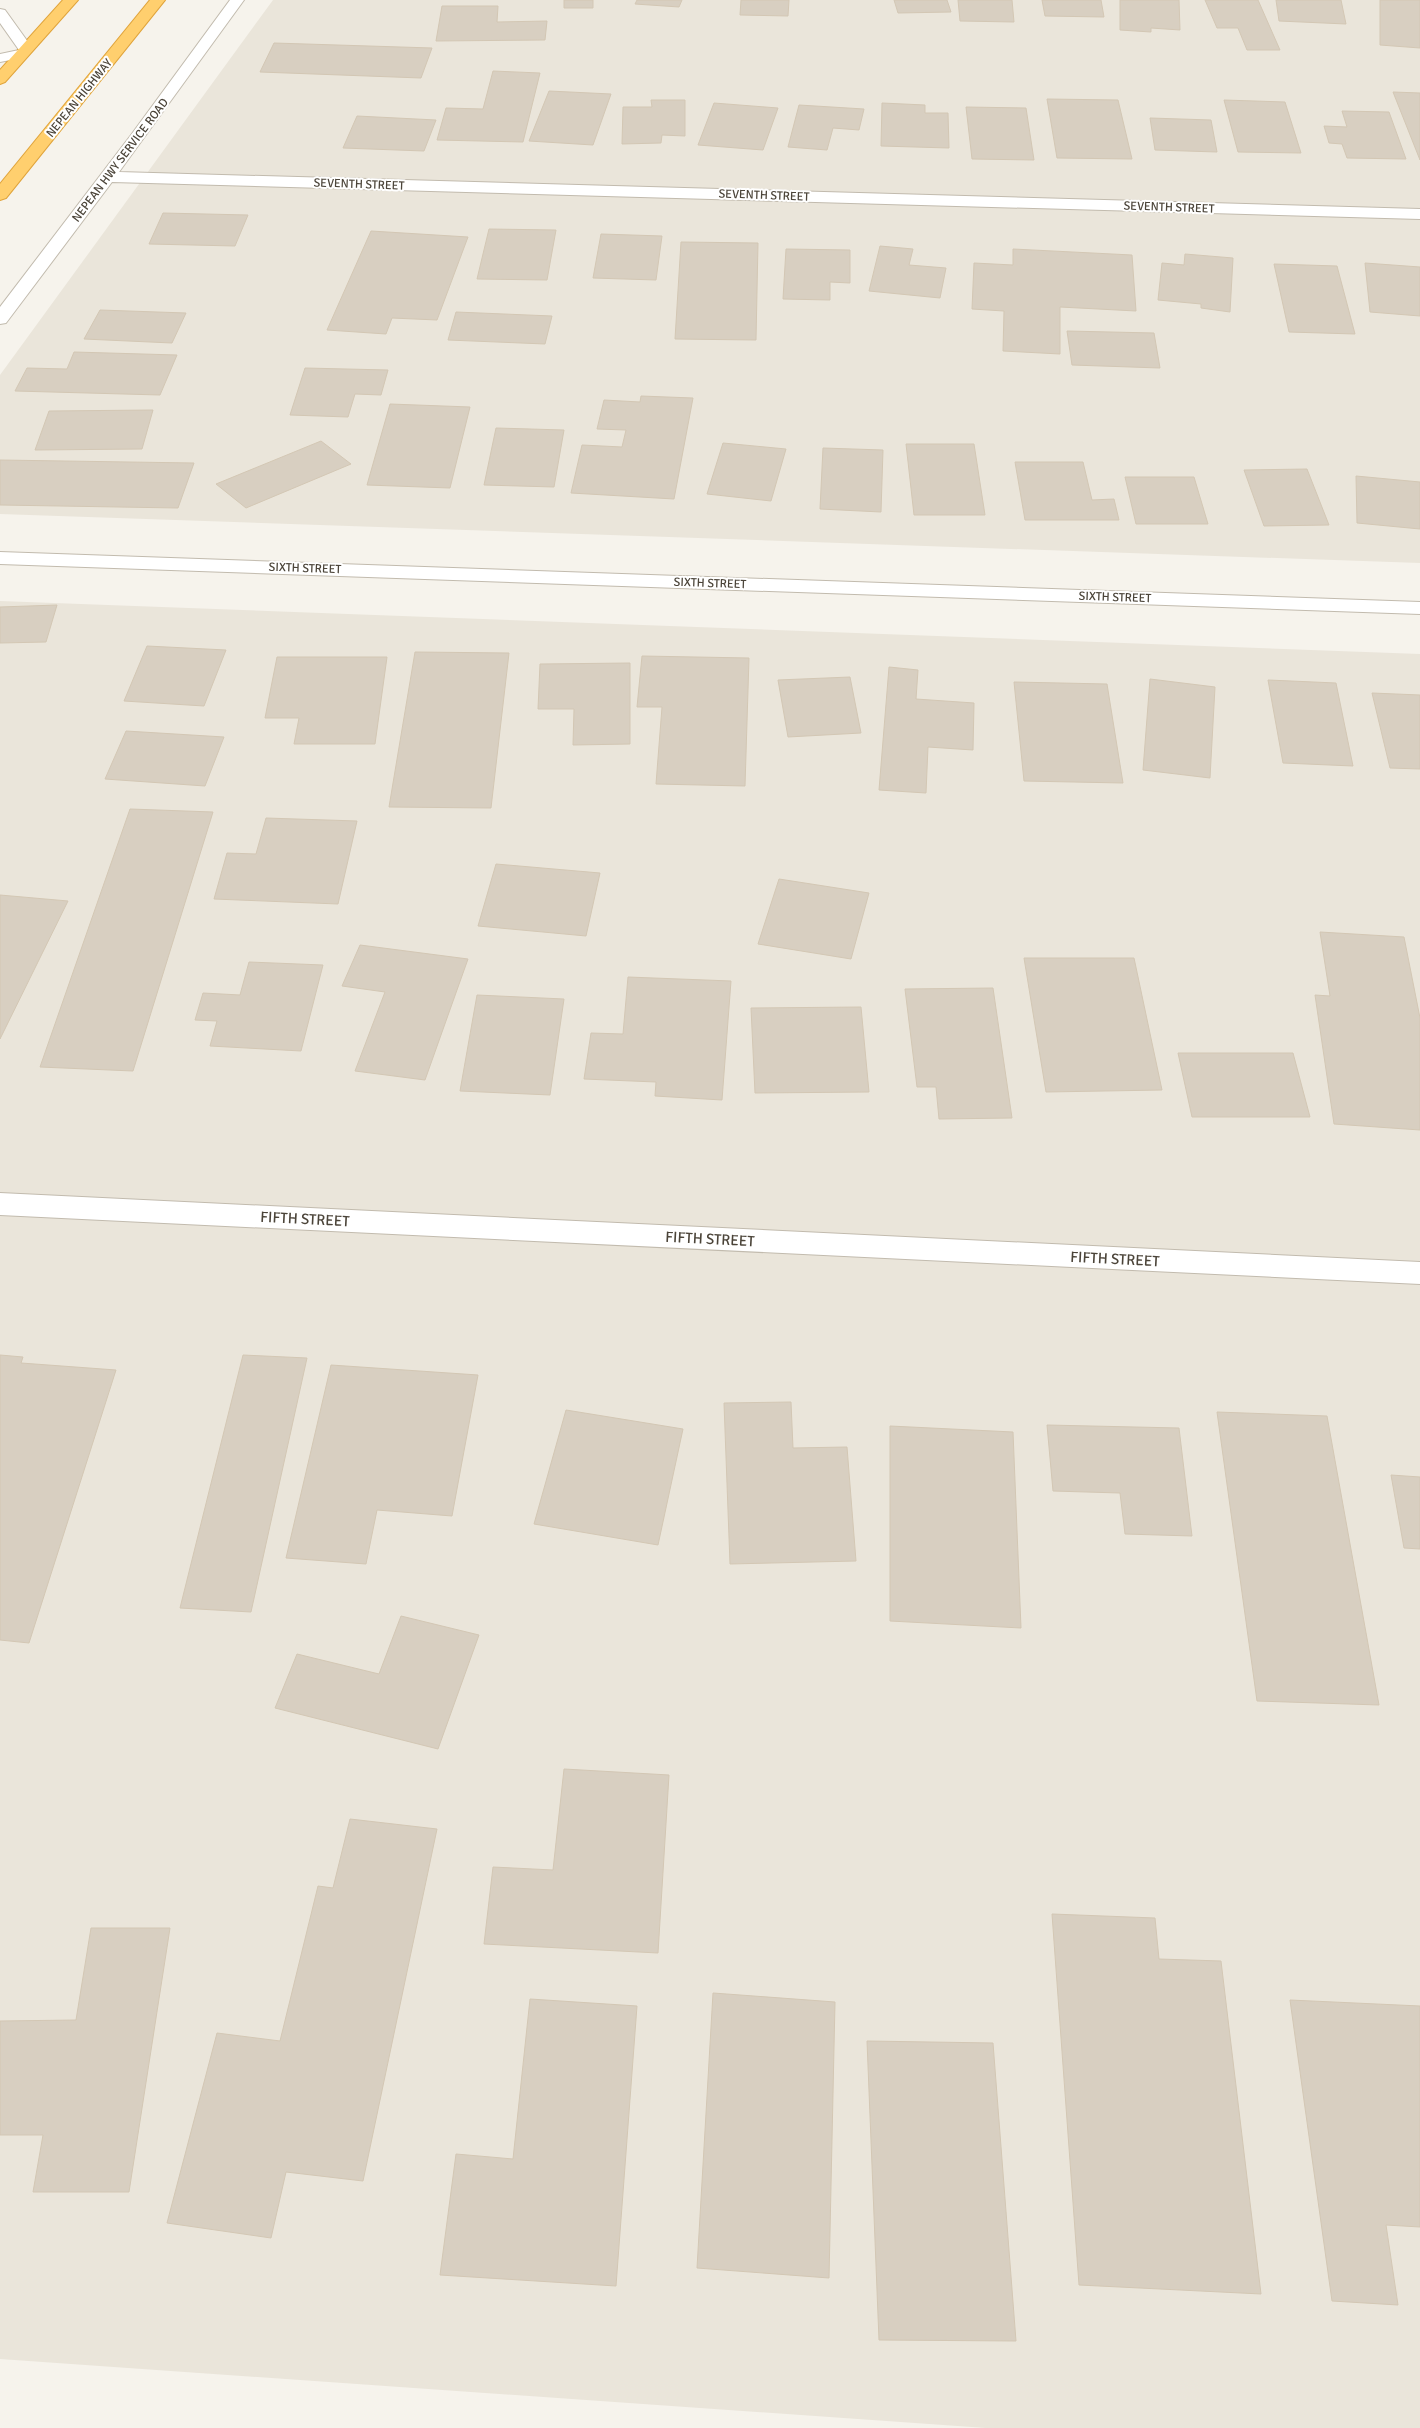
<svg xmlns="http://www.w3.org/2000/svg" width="1420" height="2428" viewBox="0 0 1420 2428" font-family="Signika,sans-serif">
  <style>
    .residential { fill: #eae5da }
    .building { fill: #d8cfc1; stroke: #d3c7b4 }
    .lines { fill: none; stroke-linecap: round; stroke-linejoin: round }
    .minor-casing { stroke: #c2bbae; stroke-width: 2 }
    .highway-casing { stroke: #e0a43c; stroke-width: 2 }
    .minor { fill: #fff; fill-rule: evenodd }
    .highway { fill: #ffcf6e; fill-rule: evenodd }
    .labels { text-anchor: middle; stroke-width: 4; stroke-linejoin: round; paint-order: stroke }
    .far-street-label { font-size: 12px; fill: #4b4439; stroke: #fff }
    .street-label { font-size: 15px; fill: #4b4439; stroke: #fff }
  </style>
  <rect width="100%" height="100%" fill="#f6f3ec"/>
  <!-- residential -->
  <path class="residential" d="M273 0H1420V563L0 514V375Z
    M0 601 1420 654V2428H986L0 2359Z"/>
  <!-- building -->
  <path class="building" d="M564 0H593V8H564Z
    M637 0H682L679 7 635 4Z
    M741 0H789L788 16 740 15Z
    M894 0H947L951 12 898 13Z
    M958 0H1012L1014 22 960 21Z
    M1042 0H1101L1104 17 1045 16Z
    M1120 0H1179L1180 30 1151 28V32L1120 30Z
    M1205 0H1258L1280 50H1247L1238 28H1217Z
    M1276 0H1341L1346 24 1279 21Z
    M1380 0H1420V48L1380 45Z
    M442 6H498L497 22 547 21 545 40 436 41Z
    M274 43 432 48 421 78 260 72Z
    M493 71 540 73 523 142 437 140 446 108 483 109Z
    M549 91 611 94 593 145 529 141Z
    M1393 92 1420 93V160Z
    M1047 99 1118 100 1132 159 1057 158Z
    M651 100H685V136L662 135 661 143 622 144 623 107H652Z
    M1224 100 1285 102 1301 153 1238 152Z
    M714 103 778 108 763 150 698 145Z
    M882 103 925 105V113H948L949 148 881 146Z
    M799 105 864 109 859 130 833 128 827 150 788 147Z
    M966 107 1026 108 1034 160 972 159Z
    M1342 111 1389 112 1406 159 1347 158 1342 144 1329 143 1324 126 1347 127Z
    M357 116 436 120 424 151 343 148Z
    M1150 118 1211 120 1217 152 1155 150Z
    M163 213 248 215 235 246 149 244Z
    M489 229 556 230 547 280 477 279Z
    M371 231 468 237 437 320 392 318 386 334 327 330Z
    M601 234 662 236 656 280 593 278Z
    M681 242 758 243 756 340 675 339Z
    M880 246 913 249 909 265 946 268 940 298 869 291Z
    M786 249 850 250V283L830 282V300L783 299Z
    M1013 249 1132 255 1136 311 1060 307V354L1003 351 1004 311 972 309 974 263 1013 265Z
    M1185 254 1233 258 1230 312 1201 308V304L1158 300 1162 263 1184 265Z
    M1365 263 1420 267V316L1370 312Z
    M1274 264 1337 266 1355 334 1289 332Z
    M100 310 186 313 172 343 84 339Z
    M456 312 552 316 545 344 448 340Z
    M1067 331 1154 333 1160 368 1072 365Z
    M74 352 177 355 160 395 15 391 27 368 67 369Z
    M305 368 388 370 381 395 355 394 348 417 290 415Z
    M641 396 693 398 674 499 571 493 582 445 622 447 626 430 597 429 604 400 640 402Z
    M390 404 470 407 450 488 367 485Z
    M153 410 142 449 35 450 49 411Z
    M496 428 564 430 554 487 484 485Z
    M321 441 351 464 246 508 216 484Z
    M723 443 786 449 771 501 707 494Z
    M906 444H974L985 515H914Z
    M823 448 883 450 881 512 820 509Z
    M0 460 194 463 178 508 0 505Z
    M1015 462H1083L1092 500 1114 499 1119 520H1025Z
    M1307 469 1329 525 1264 526 1244 470Z
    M1356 476 1420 482V529L1357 523Z
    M1125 477H1194L1208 524H1136Z
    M57 605 46 642 0 643V607Z
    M147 646 226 650 204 706 124 701Z
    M415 652 509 653 491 808 389 807Z
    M642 656 749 658 745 786 656 784 662 707H637Z
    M277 657H387L375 744H294L299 718H265Z
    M630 663V744L573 745 574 709H538L540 664Z
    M889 667 918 670 916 699 974 703 973 750 928 747 926 793 879 790Z
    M850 677 861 733 788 737 778 680Z
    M1150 679 1215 687 1210 778 1143 770Z
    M1268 680 1336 683 1353 766 1283 763Z
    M1014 682 1107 684 1123 783 1024 781Z
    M1372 693 1420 695V769L1390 768Z
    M126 731 224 737 205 786 105 779Z
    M130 809 213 812 133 1071 40 1067Z
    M266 818 357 821 338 904 214 899 227 853 256 854Z
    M496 864 600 873 586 936 478 926Z
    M779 879 869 893 851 959 758 944Z
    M0 895 68 901 0 1039Z
    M1320 932 1404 937 1420 1018V1130L1334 1124 1315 995 1330 996Z
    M360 945 468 959 425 1080 355 1071 385 992 342 986Z
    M1024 958H1134L1162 1090 1046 1092Z
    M249 962 323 965 301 1051 210 1046 217 1021 195 1020 203 993 240 995Z
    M628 977 731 981 722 1100 655 1096 656 1082 584 1079 591 1033 623 1034Z
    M993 988 1012 1118 939 1119 936 1087H917L905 989Z
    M477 995 564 999 550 1095 460 1091Z
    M861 1007 869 1092 755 1093 751 1008Z
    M1178 1053H1293L1310 1117H1192Z
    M0 1355 23 1357 21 1363 116 1370 29 1643 0 1640Z
    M243 1355 307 1358 251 1612 180 1608Z
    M331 1365 478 1375 452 1516 377 1510 366 1564 286 1558Z
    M791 1402 793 1448 847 1447 856 1561 730 1564 724 1403Z
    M566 1410 683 1429 658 1545 534 1524Z
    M1217 1412 1327 1416 1379 1705 1257 1701Z
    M1047 1425 1179 1428 1192 1536 1125 1534 1120 1493 1053 1491Z
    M890 1426 1013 1432 1021 1628 890 1621Z
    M1391 1475 1420 1477V1549L1404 1548Z
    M401 1616 479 1635 438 1749 275 1708 297 1654 379 1674Z
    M564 1769 669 1775 658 1953 484 1944 493 1867 553 1870Z
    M350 1819 437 1829 363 2181 286 2172 271 2238 167 2223 217 2033 280 2041 318 1886 333 1888Z
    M1052 1914 1155 1918 1159 1959 1221 1961 1261 2294 1079 2285Z
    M91 1928H170L129 2192H33L43 2135H0V2021L76 2020Z
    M713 1993 835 2002 829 2278 697 2268Z
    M530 1999 637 2006 616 2286 440 2275 456 2154 513 2159Z
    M1290 2000 1420 2006V2227L1386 2225 1398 2305 1332 2301Z
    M867 2041 993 2043 1016 2341 879 2340Z"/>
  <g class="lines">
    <!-- minor casing -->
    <g class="minor-casing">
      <path id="minor" d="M230 0H244L119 172 1420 209V219L112 182 6 323 0 324V307L131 135Z
        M0 9 5 10 33 49 26 57 0 62V54L19 50 0 23Z
        M0 552 1420 602V614L0 564Z
        M0 1193 1420 1262V1284L0 1215Z"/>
    </g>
    <!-- highway casing -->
    <g class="highway-casing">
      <path id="highway" d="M63 0H78L5 82 0 84V70Z
        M150 0H165L6 198 0 200V184Z"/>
    </g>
    <!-- minor -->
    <use href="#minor" class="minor"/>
    <!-- highway -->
    <use href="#highway" class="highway"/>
  </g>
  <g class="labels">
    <!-- far-street labels -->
    <g class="far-street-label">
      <text transform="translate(79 98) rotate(-51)" y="4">NEPEAN HIGHWAY</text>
      <text transform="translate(120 160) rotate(-53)" y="4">NEPEAN HWY SERVICE ROAD</text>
      <text transform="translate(359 184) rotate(2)" y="4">SEVENTH STREET</text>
      <text transform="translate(764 195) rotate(2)" y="4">SEVENTH STREET</text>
      <text transform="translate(1169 207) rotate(2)" y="4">SEVENTH STREET</text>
      <text transform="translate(305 568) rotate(2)" y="4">SIXTH STREET</text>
      <text transform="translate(710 583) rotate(2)" y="4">SIXTH STREET</text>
      <text transform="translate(1115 597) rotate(2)" y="4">SIXTH STREET</text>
    </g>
    <!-- street labels -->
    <g class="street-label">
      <text transform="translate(305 1219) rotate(3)" y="5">FIFTH STREET</text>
      <text transform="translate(710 1239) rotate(3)" y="5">FIFTH STREET</text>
      <text transform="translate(1115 1259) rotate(3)" y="5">FIFTH STREET</text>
    </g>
  </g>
</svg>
